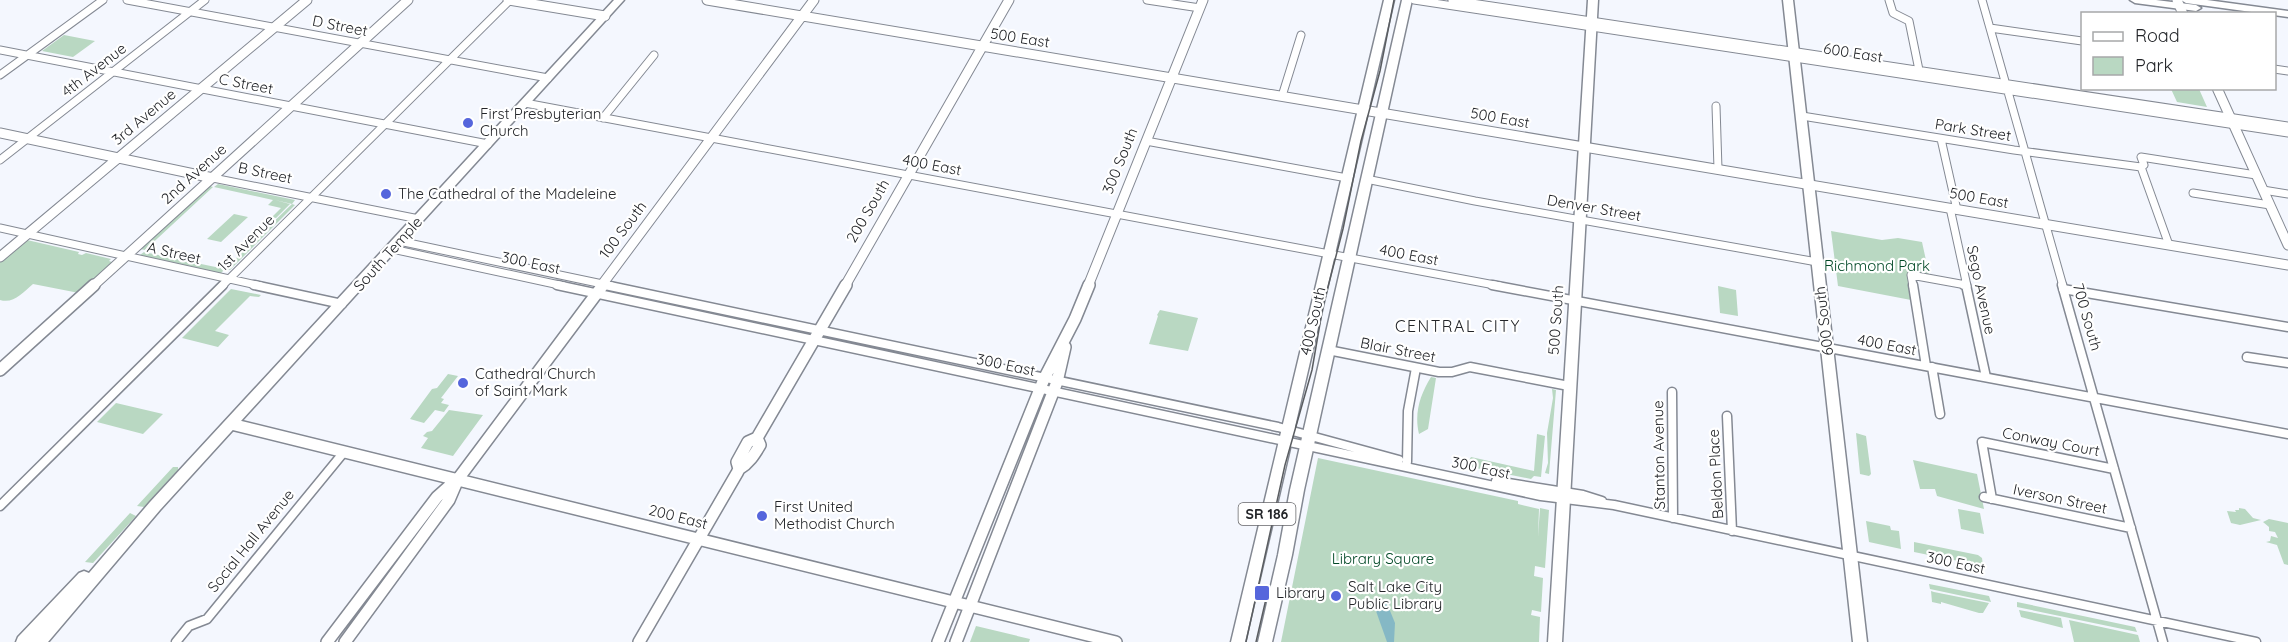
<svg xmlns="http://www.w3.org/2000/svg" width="2288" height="642" viewBox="0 0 2288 642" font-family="Quicksand,sans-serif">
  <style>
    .green { fill: #b9d8c2 }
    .water { fill: #85b8c5 }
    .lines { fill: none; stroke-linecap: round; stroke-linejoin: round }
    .street-far1-casing { stroke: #848993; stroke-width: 9 }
    .street-casing { stroke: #848993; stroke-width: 11 }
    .secondary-far1-casing { stroke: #848993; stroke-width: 11 }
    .secondary-casing { stroke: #848993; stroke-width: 14 }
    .primary-casing { stroke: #848993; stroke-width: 3 }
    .street-far1 { stroke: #fff; stroke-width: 7 }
    .street { stroke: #fff; stroke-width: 8 }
    .secondary-far1 { stroke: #fff; stroke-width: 9 }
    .secondary { stroke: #fff; stroke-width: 11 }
    .primary { fill: #fff; fill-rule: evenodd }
    .tram { stroke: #5a5d61; stroke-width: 1.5 }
    .poi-dot { fill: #5666dc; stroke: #fff; stroke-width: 2 }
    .labels { text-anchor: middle; stroke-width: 4.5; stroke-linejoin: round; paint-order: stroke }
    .shield { fill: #fff; stroke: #656669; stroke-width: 1.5 }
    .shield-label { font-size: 14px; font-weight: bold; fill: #232529 }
    .street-label { font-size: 15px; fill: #232529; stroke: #fff }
    .poi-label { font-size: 15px; fill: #232529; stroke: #fff; text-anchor: start }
    .park-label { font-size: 15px; fill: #014826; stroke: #fff }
    .neighbourhood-label { font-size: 16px; letter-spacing: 1.5px; fill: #232529; stroke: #fff }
  </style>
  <rect width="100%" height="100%" fill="#f4f7fe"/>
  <!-- green -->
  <path class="green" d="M64 35 95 41 73 57 42 51Z
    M2171 89H2199L2207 107 2177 102Z
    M218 184 295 200 292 204 295 205 230 270 225 269 221 273 140 255 144 252 225 269 292 204 275 200 290 204 276 218 272 217 281 208 268 205 273 200 214 187Z
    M210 186 213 187 145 250 140 249Z
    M234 214 248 217 221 242 207 239Z
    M1831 231 1882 240 1898 238 1922 242 1929 274 1907 273 1911 300 1838 286Z
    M27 240 79 252 78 254 82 255 86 253 111 259 109 261 112 262 79 293 33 284C22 293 14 304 0 300V261Z
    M1718 286 1736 290 1738 316 1720 313Z
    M231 289 261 295 259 297 250 296 215 331 229 335 218 347 182 338Z
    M1160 310 1198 318 1188 351 1149 344 1158 316 1157 315Z
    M448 374 458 376 441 398 444 399 441 403 449 405 444 412 435 410 424 423 410 419 432 389 437 388Z
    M1431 377 1436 378 1428 429 1419 434C1414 413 1420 395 1431 377Z
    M1552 389 1556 390 1549 474 1545 473 1548 463 1547 433 1553 398Z
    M116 403 163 414 143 434 97 422Z
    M449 410 483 415 453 456 421 448 428 438 423 436 427 432 432 431Z
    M1856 433 1866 436 1871 474 1869 476 1860 474Z
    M1537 434 1545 436 1541 477 1534 476 1531 479 1466 466 1471 457 1534 471Z
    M1318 458 1518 501V504L1539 509 1538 537 1540 508 1549 510 1545 568 1535 566 1534 576 1543 578 1541 612 1532 610 1531 615 1540 617 1539 642H1281Z
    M1913 460 1977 474 1984 509 1937 496 1935 489H1920Z
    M173 467H178V470L144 507 137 506Z
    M2239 508 2245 509 2253 518 2261 520 2240 525 2231 523 2227 511 2236 512 2235 510H2239Z
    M1958 509 1980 513 1984 534 1961 529Z
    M130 513 136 516 93 563 85 562Z
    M2269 519 2288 523V565L2284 564 2277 545 2266 542 2270 541 2271 536 2278 538 2275 532 2269 531V527L2263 522Z
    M1866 521 1890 526 1891 530 1899 531 1901 549 1869 542Z
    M1914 542 1978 555 1982 558 1983 566 1914 552Z
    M1929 584 1989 596 1991 602 1930 589Z
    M1931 591 1934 592 1989 603 1983 613H1979L1941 602V604L1932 602Z
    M2017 602 2135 627 2137 632 2017 607Z
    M2019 610 2061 618 2063 628 2021 617Z
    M2069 620 2138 635 2140 642H2074Z
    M976 626 1030 639 1029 642H970Z"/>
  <!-- water -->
  <path class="water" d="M1386 601 1395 623 1394 642H1387L1376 611 1382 602Z"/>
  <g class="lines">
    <!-- street-far1 casing -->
    <g class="street-far1-casing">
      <path id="street-far1" d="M127 0 548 78
        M1147 0 1200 8
        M1414 0 2288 133
        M1452 0 2288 126
        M1889 0 1893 13 1909 21 1919 70
        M1982 0 2063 286
        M1990 28 2082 41
        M0 50 488 144
        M2274 69 2288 71
        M0 75 103 0
        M1282 96 1301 35
        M525 103 1500 286
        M1716 106 1718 169
        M1802 116 2014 150 2141 167
        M603 118 654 55
        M1941 139 1957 210
        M1146 141 1347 178
        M0 160 205 0
        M213 178 419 219
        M1366 179 1475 201 1817 262
        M2263 190 2288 194
        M2193 193 2270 205
        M1950 208 1967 286
        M0 228 261 286
        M399 241 612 286
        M2169 245 2141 167 2144 165 2141 157 2256 175
        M392 249 564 286
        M222 286 510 0
        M1913 286 1911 275 1966 285"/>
    </g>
    <!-- street casing -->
    <g class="street-casing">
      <path id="street" d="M254 285 342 304
        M557 285 1541 496 1614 505 2256 642
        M605 285 1278 427 1399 460
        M1492 285 2288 434
        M1913 285 1926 366
        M1964 285H1966
        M1966 285 1986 377
        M2062 285 2163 642
        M2063 289 2288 327
        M1328 350 1439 372H1452L1470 367 1569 386
        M2247 357 2288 363
        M1932 367 1940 414
        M1672 392 1673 518
        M1727 416 1732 531
        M1407 462 1408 411 1416 368
        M1496 481 1583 495 1602 501
        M1984 497 2131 528
        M1992 499 1982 442 2114 469
        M0 506 223 285
        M176 642 189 626 207 619 344 452"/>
    </g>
    <!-- secondary-far1 casing -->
    <g class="secondary-far1-casing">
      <path id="secondary-far1" d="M508 0 605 16
        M707 0 2288 265
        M2177 0 2183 14
        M2217 88 2288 245
        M0 133 213 178
        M0 257 307 0
        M93 286 408 0
        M601 286 814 0
        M845 286 1009 0
        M1088 286 1203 0"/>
    </g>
    <!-- secondary casing -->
    <g class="secondary-casing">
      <path id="secondary" d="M0 370 94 285
        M231 424 1116 642
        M739 469C749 463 754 455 760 445L757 438
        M327 642 437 497 455 481
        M345 642 449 500 458 479 603 285
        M639 642 737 473 739 469 737 462 748 442 757 438 846 285
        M938 642 1044 379 1075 319 1089 285
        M956 642 1057 382 1065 347"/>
    </g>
    <!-- primary casing -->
    <g class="primary-casing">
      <path id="primary" d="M614 0H624L160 510 48 642H16L18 637 79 573 84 571 89 573 150 502Z
        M1384 0H1394L1245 642H1231Z
        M1402 0H1412L1304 490 1292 555 1272 642H1258L1278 555 1290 490Z
        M1588 0H1598L1562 642H1548Z
        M1783 0H1793L1867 642H1853Z
        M2130 0H2156L2196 5 2201 8 2196 11 2135 3Z
        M2181 0H2207L2288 11V17L2186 3Z"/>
    </g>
    <!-- street-far1 -->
    <use href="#street-far1" class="street-far1"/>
    <!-- street -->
    <use href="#street" class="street"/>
    <!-- secondary-far1 -->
    <use href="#secondary-far1" class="secondary-far1"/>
    <!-- secondary -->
    <use href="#secondary" class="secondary"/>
    <!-- primary -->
    <use href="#primary" class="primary"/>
    <!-- tram -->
    <path class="tram" d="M1246 642 1285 465 1312 370 1323 306 1343 229 1361 141 1380 71 1394 0
      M1256 642 1266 599"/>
  </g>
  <!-- markers -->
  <g class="poi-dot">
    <circle cx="468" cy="123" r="6"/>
    <circle cx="386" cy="194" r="6"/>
    <circle cx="463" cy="383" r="6"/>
    <circle cx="762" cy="516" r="6"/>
    <rect x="1254" y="585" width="16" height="16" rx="3"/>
    <circle cx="1336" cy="596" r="6"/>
  </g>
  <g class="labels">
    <!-- shield labels -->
    <rect class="shield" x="1238.5" y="503" width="57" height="22" rx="4.5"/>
    <g class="shield-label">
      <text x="1267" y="519">SR 186</text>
    </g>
    <!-- street labels -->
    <g class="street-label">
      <text transform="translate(340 26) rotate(11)" y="5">D Street</text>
      <text transform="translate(1020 38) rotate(9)" y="5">500 East</text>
      <text transform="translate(1853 53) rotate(9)" y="5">600 East</text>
      <text transform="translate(94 70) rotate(-38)" y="5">4th Avenue</text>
      <text transform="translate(246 84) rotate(11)" y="5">C Street</text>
      <text transform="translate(144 117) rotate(-40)" y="5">3rd Avenue</text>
      <text transform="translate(1500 118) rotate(10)" y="5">500 East</text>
      <text transform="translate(1973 130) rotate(9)" y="5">Park Street</text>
      <text transform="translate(1120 161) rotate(-68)" y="5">300 South</text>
      <text transform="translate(932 165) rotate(11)" y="5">400 East</text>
      <text transform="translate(265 173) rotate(12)" y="5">B Street</text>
      <text transform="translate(194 174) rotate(-42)" y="5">2nd Avenue</text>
      <text transform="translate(1979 198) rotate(10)" y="5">500 East</text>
      <text transform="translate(1594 208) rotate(10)" y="5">Denver Street</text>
      <text transform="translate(868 211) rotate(-60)" y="5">200 South</text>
      <text transform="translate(623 230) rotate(-53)" y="5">100 South</text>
      <text transform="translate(246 243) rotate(-45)" y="5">1st Avenue</text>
      <text transform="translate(174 253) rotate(13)" y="5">A Street</text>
      <text transform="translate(388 254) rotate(-48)" y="5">South Temple</text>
      <text transform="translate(1409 255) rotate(11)" y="5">400 East</text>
      <text transform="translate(531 263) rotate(12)" y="5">300 East</text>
      <text transform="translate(1981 290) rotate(78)" y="5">Sego Avenue</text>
      <text transform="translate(2087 317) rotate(74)" y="5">700 South</text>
      <text transform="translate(1556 320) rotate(-86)" y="5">500 South</text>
      <text transform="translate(1313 321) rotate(-77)" y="5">400 South</text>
      <text transform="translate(1824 321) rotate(-97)" y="5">600 South</text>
      <text transform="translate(1887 345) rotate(11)" y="5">400 East</text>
      <text transform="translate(1398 350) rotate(11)" y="5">Blair Street</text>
      <text transform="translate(1006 365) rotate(12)" y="5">300 East</text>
      <text transform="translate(2051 442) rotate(11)" y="5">Conway Court</text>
      <text transform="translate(1659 455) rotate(-91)" y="5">Stanton Avenue</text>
      <text transform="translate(1481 468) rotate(12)" y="5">300 East</text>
      <text transform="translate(1716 474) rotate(-93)" y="5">Beldon Place</text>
      <text transform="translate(2060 499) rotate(12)" y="5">Iverson Street</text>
      <text transform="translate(678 517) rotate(14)" y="5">200 East</text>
      <text transform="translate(251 541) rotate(-51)" y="5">Social Hall Avenue</text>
      <text transform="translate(1956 563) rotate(12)" y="5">300 East</text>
    </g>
    <!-- poi labels -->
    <g class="poi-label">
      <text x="480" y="119">First Presbyterian<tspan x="480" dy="17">Church</tspan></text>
      <text x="398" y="199">The Cathedral of the Madeleine</text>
      <text x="475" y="379">Cathedral Church<tspan x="475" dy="17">of Saint Mark</tspan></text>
      <text x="774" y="512">First United<tspan x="774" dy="17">Methodist Church</tspan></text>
      <text x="1348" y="592">Salt Lake City<tspan x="1348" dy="17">Public Library</tspan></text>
      <text x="1276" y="598">Library</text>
    </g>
    <!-- park labels -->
    <g class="park-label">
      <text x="1877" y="271">Richmond Park</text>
      <text x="1383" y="564">Library Square</text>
    </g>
    <!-- neighbourhood labels -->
    <g class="neighbourhood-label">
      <text x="1458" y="332">CENTRAL CITY</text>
    </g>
  </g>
  <!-- legend -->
  <rect x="2081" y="12" width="195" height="78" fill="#ffffff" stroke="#a7a8a9" stroke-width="1.5"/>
  <rect x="2093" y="32" width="30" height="9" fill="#ffffff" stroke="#a7a8a9" stroke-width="1.5"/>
  <text x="2135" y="42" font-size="18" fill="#232529">Road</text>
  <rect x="2093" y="57" width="30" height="18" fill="#b9d8c2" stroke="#a7a8a9" stroke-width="1.5"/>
  <text x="2135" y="72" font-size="18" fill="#232529">Park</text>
</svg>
